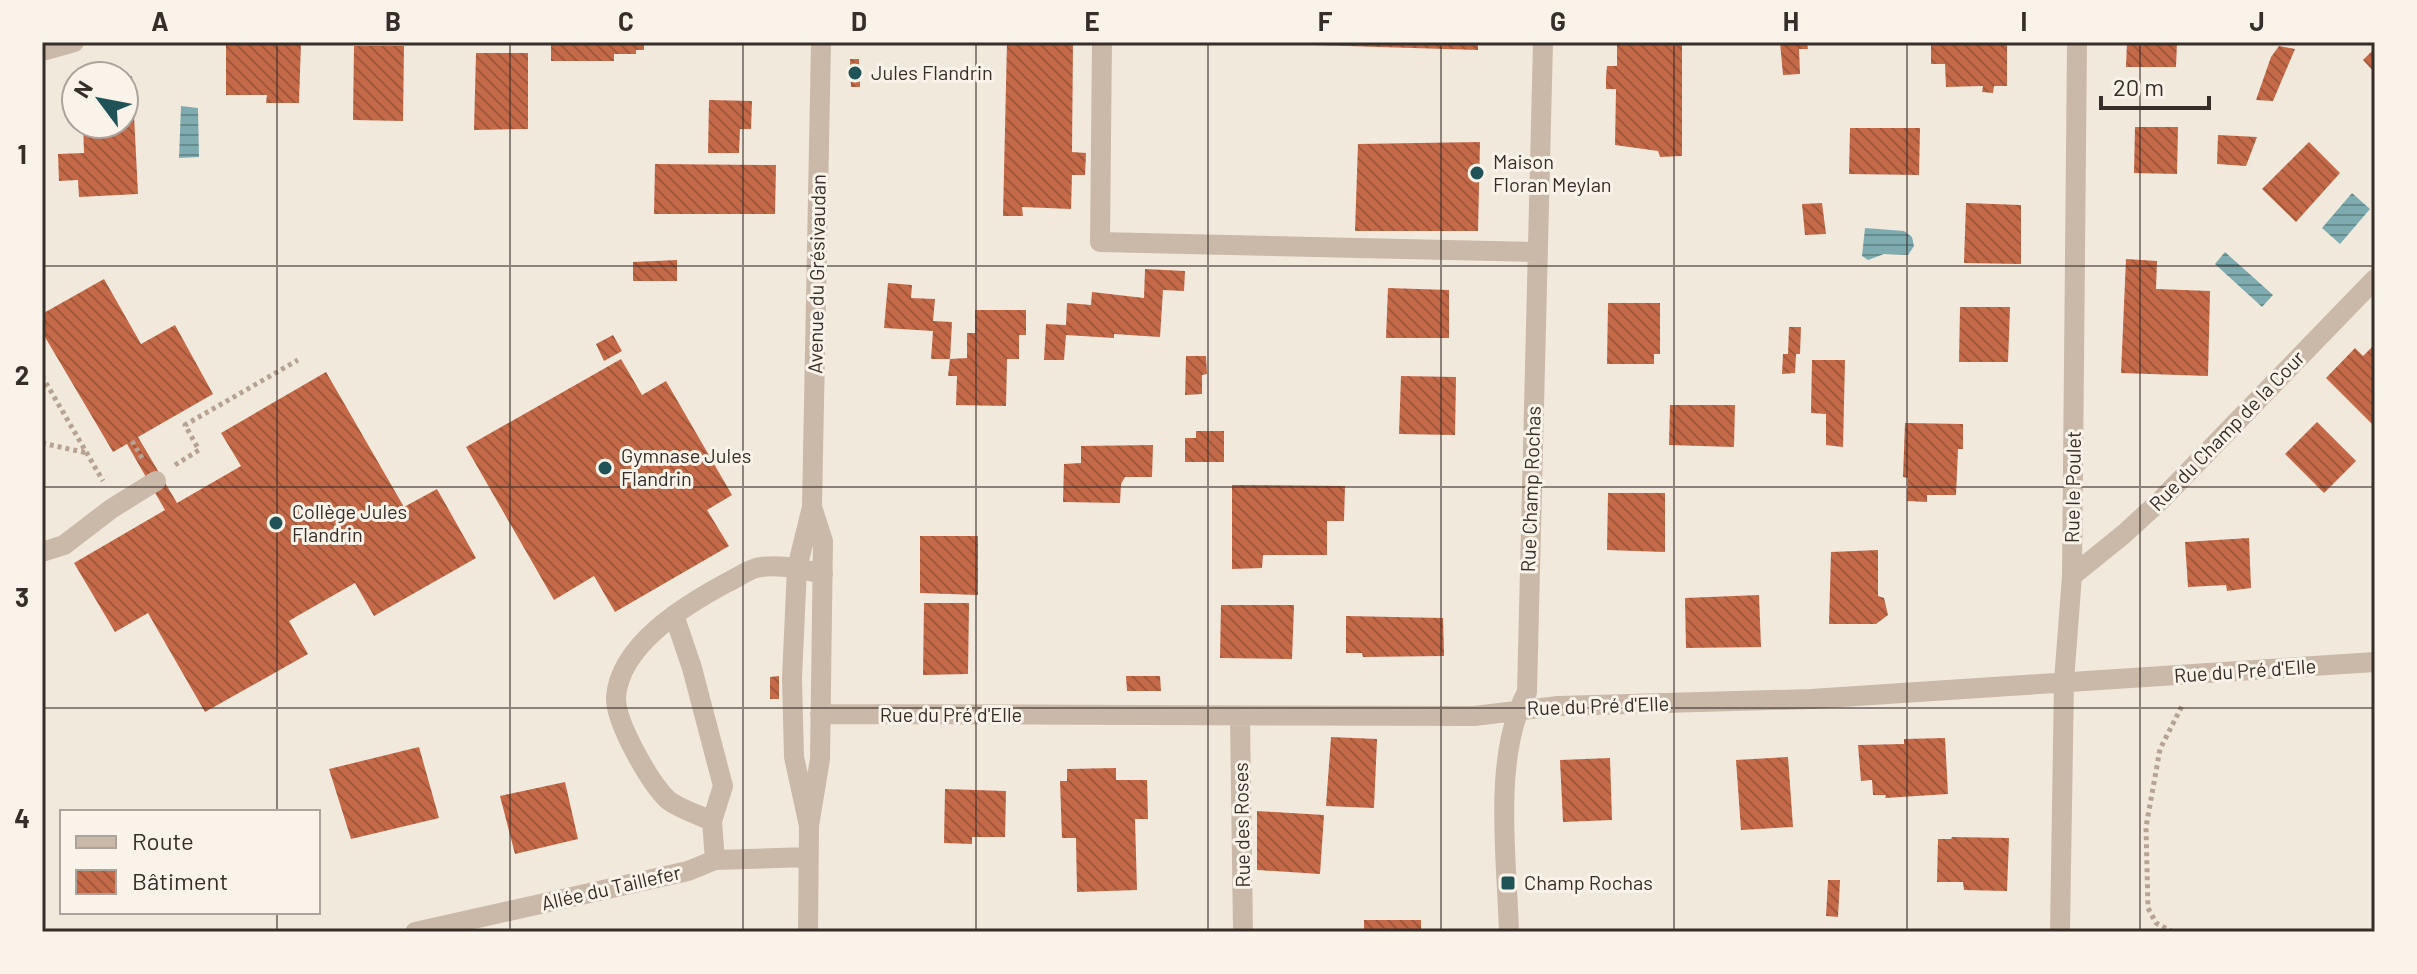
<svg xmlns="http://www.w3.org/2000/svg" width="2417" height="974" viewBox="0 0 2417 974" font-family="Barlow,sans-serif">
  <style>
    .water { fill: url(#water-rules) }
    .building { fill: url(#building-back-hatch) }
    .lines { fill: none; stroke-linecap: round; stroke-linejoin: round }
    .path { stroke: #b6a393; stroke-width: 5; stroke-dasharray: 4 4; stroke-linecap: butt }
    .minor { stroke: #cab9a9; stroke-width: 20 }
    .grid { fill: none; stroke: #372e29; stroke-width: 2; stroke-opacity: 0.55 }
    .poi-dot { fill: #1f5358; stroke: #f9f3ea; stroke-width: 3 }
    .labels { text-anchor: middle; stroke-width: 6; stroke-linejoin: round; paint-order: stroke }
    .poi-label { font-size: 20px; fill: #372e29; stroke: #f9f3ea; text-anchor: start }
    .street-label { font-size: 20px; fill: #372e29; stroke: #f9f3ea }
    .neatline { fill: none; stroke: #372e29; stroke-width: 3 }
    .grid-label { font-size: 26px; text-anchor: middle; font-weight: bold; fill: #372e29 }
  </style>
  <defs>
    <pattern id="water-rules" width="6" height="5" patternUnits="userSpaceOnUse" patternTransform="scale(2)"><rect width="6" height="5" fill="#7dabaf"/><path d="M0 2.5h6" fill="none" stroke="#678c8e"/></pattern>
    <pattern id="building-back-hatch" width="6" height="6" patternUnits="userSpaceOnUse" patternTransform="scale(2)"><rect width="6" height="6" fill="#c46a49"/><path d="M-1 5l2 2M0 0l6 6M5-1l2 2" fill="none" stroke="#a0583d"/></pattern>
  </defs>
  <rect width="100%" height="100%" fill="#f2e9dd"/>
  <!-- water -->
  <path class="water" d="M181 106 198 108 199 157 179 158Z
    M2352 193 2370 209 2340 244 2322 228Z
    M1865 228 1904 231 1912 237 1914 246 1908 255 1884 254 1868 260 1862 256Z
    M2225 252 2273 295 2262 307 2215 264Z"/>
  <!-- building -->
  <path class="building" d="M226 42H301L299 103H266L267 95H226Z
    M551 42H644V50H636V54H614V61H551Z
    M1007 42H1073L1072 152 1086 153 1085 175H1072L1071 209 1022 207 1023 216H1003Z
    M1314 42H1478V50L1314 45Z
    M1617 42H1682V156L1660 157 1658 151 1615 145 1616 89H1606V77L1607 66H1617Z
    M1780 42H1807L1808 49H1799L1800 74 1783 75Z
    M1931 42H2007V86H1994L1993 93 1982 92 1983 86 1946 87 1945 64H1931Z
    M2127 42H2177L2176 67H2126Z
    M354 46H404L403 121 353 120Z
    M2279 46 2295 49 2273 101 2256 100 2271 57Z
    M2375 48V73L2363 60Z
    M476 53H528V129L474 130Z
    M850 59H859L860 87H851Z
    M124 76H132L138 194 79 197 78 180 59 181 58 154 84 153 83 124H124Z
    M709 100 752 101 751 129H740L739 153H708Z
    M2135 127H2178L2177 174 2134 173Z
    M1850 128H1920L1919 175 1849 174Z
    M2218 135 2257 137 2246 166 2217 164Z
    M1480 142 1478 231H1355L1358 144Z
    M2309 142 2340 173 2296 222 2262 189Z
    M655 164 776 165 775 214H654Z
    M1822 203 1826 234 1805 235 1802 204Z
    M1966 203 2021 205V264L1964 263Z
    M2126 259 2157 261 2156 289 2210 291 2208 376 2121 373Z
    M677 260V281H633V262Z
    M1145 269 1185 271 1184 291 1163 290 1160 337 1114 334V338L1066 335 1064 360H1044L1046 324 1066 325 1067 303 1091 305 1092 292 1144 298Z
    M104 279 141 344 175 325 213 394 138 437 177 503 241 466 221 433 326 372 404 507 437 489 476 558 374 616 355 583 299 615 289 621 308 654 205 712 148 613 115 632 74 563 165 510 127 444 113 452 42 332V314Z
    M888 283 912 285 911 298 935 299 933 321 952 322 950 359H931L933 331 884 328Z
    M1388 288 1449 290V338H1386Z
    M1608 303H1660V354H1654V364H1607Z
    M1960 307H2010L2008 362H1959Z
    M975 310H1026V335H1019V359H1007L1006 406 956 405 957 376H948L950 359 967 358V333H975Z
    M1789 327H1801L1800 354H1796L1795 373 1782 374 1783 354H1788Z
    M613 335 622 351 604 361 596 344Z
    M2375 344V421L2372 424 2326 378 2355 348 2363 356Z
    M1186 356H1206L1207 374 1202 375V394L1185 395Z
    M621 359 642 395 666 381 732 495 707 510 729 546 615 612 594 576 554 600 466 447Z
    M1812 360H1845L1843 447 1826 445V414L1811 413Z
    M1401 376 1456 377 1455 435 1399 434Z
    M1670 405H1735L1734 447 1669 445Z
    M2317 422 2356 461 2324 493 2285 454Z
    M1905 423 1963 424V449H1958L1956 495H1927V502L1907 501 1908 478 1903 477Z
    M1196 431H1224V462H1185V438H1196Z
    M1153 445 1152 477H1125L1121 484 1120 503 1063 502 1064 464 1081 463V446Z
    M1232 485 1345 486 1344 521H1327V555H1263L1262 568 1232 569Z
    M1608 493H1665V552L1607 550Z
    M920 536H978V595L920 593Z
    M2249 538 2251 588 2227 591 2226 585 2188 587 2185 542Z
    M1878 550V596L1884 598 1888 615 1876 624H1829L1831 552Z
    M1759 595 1761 647 1686 648 1685 598Z
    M924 603H969L968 674 923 675Z
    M1221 605H1294L1292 659 1220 658Z
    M1346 616 1443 618 1444 656 1363 657 1362 653H1346Z
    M779 676V699H770V677Z
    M1126 676H1160L1161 691H1127Z
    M1331 737 1377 739 1374 808 1326 806Z
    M1945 738 1948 794 1885 798 1886 795H1873L1872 780 1861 781 1858 745 1904 744V739Z
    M419 747 439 818 351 839 329 769Z
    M1788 757 1793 827 1741 830 1736 760Z
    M1610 758 1612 820 1563 822 1560 760Z
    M1116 768V780H1147L1148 819H1135L1137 890 1077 892 1076 838H1062L1060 781H1067V769Z
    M565 782 578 839 515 854 500 796Z
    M945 789 1006 791 1005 837H972V844L944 843Z
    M1257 811 1324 815 1320 874 1257 870Z
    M1952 837 2009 838 2007 891 1964 890 1963 882H1937L1938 839H1951Z
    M1828 880H1840L1838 917 1826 916Z
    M1364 920H1421V932H1364Z"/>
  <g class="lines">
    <!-- path -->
    <path class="path" d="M42 376 103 481
      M132 441 142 458
      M42 443 87 453
      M175 465 199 450 185 425 298 360
      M2173 932 2156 923 2148 908 2146 827 2160 749 2183 704"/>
    <!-- minor -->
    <path class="minor" d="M1102 42 1100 242 1538 252
      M42 51 74 42
      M42 552 64 545 111 509 156 481
      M2072 576 2124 534 2160 501 2375 279
      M674 615 692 668 723 786 712 821 715 860
      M820 714 1474 716 1558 706 1811 699 2375 662
      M1240 717 1243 932
      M712 821C699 815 680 809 668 800 650 783 615 722 616 697 620 644 687 604 728 582 737 578 746 571 756 568 776 563 803 569 823 574
      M809 826 794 757 792 678 797 568 812 507 821 42
      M415 932 688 871 715 860 808 857
      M808 932 809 826 820 759 823 541 812 507
      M1509 932C1507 860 1492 756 1527 692L1543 42
      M2060 932 2064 681 2072 576 2077 42"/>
  </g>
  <!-- grid -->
  <path class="grid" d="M277 42V812M510 42V932M743 42V932M976 42V932M1208 42V932M1441 42V932M1674 42V932M1907 42V932M2140 42V932M42 266H2375M42 487H2375M42 708H2375M277 912V932"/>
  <!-- markers -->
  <g class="poi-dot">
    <circle cx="855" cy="73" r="8"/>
    <circle cx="1477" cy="173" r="8"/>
    <circle cx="605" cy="468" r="8"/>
    <circle cx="276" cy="523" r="8"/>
    <rect x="1500" y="875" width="16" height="16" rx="4"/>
  </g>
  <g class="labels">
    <!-- poi labels -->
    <g class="poi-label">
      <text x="871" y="80">Jules Flandrin</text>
      <text x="1493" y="169">Maison<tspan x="1493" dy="23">Floran Meylan</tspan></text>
      <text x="621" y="463">Gymnase Jules<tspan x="621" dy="23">Flandrin</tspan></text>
      <text x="292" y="519">Collège Jules<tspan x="292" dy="23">Flandrin</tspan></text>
      <text x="1524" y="890">Champ Rochas</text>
    </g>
    <!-- street labels -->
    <g class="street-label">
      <text transform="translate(817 274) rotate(-89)" y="7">Avenue du Grésivaudan</text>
      <text transform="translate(2227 431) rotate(-46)" y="7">Rue du Champ de la Cour</text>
      <text transform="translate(2073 487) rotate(-89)" y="7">Rue le Poulet</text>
      <text transform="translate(1531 489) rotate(-88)" y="7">Rue Champ Rochas</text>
      <text transform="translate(2245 671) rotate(-4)" y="7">Rue du Pré d'Elle</text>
      <text transform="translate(1598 706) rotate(-2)" y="7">Rue du Pré d'Elle</text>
      <text x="951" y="722">Rue du Pré d'Elle</text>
      <text transform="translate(1242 825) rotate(-91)" y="7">Rue des Roses</text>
      <text transform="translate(611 888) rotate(-13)" y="7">Allée du Taillefer</text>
    </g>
  </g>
  <!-- border -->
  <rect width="2417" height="974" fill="none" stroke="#f9f3ea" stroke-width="88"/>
  <!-- legend -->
  <rect x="60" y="810" width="260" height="104" fill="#f9f3ea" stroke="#aba49d" stroke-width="2"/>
  <rect x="76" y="836" width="40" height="12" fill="#cab9a9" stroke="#aba49d" stroke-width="2"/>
  <text x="132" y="850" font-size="24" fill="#372e29">Route</text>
  <rect x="76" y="870" width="40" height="24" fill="url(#building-back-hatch)" stroke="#aba49d" stroke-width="2"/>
  <text x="132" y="890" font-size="24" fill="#372e29">Bâtiment</text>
  <!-- north arrow -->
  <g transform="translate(100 100) rotate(302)"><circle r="38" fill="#f9f3ea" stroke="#aba49d" stroke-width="2"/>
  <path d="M0-6L14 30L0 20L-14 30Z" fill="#1f5358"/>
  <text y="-12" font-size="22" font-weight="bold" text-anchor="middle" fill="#372e29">N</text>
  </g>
  <!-- scale -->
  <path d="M2101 96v12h108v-12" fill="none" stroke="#372e29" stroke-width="4"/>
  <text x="2113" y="96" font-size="24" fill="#372e29" stroke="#f9f3ea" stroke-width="6" paint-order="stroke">20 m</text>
  <rect x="44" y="44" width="2329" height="886" class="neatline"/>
  <g class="grid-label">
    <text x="160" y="31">A</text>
    <text x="393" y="31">B</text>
    <text x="626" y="31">C</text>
    <text x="859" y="31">D</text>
    <text x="1092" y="31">E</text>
    <text x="1325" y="31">F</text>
    <text x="1558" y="31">G</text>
    <text x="1791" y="31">H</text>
    <text x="2024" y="31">I</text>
    <text x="2257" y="31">J</text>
    <text x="22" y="164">1</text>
    <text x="22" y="385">2</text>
    <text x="22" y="607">3</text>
    <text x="22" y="828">4</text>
  </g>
</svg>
